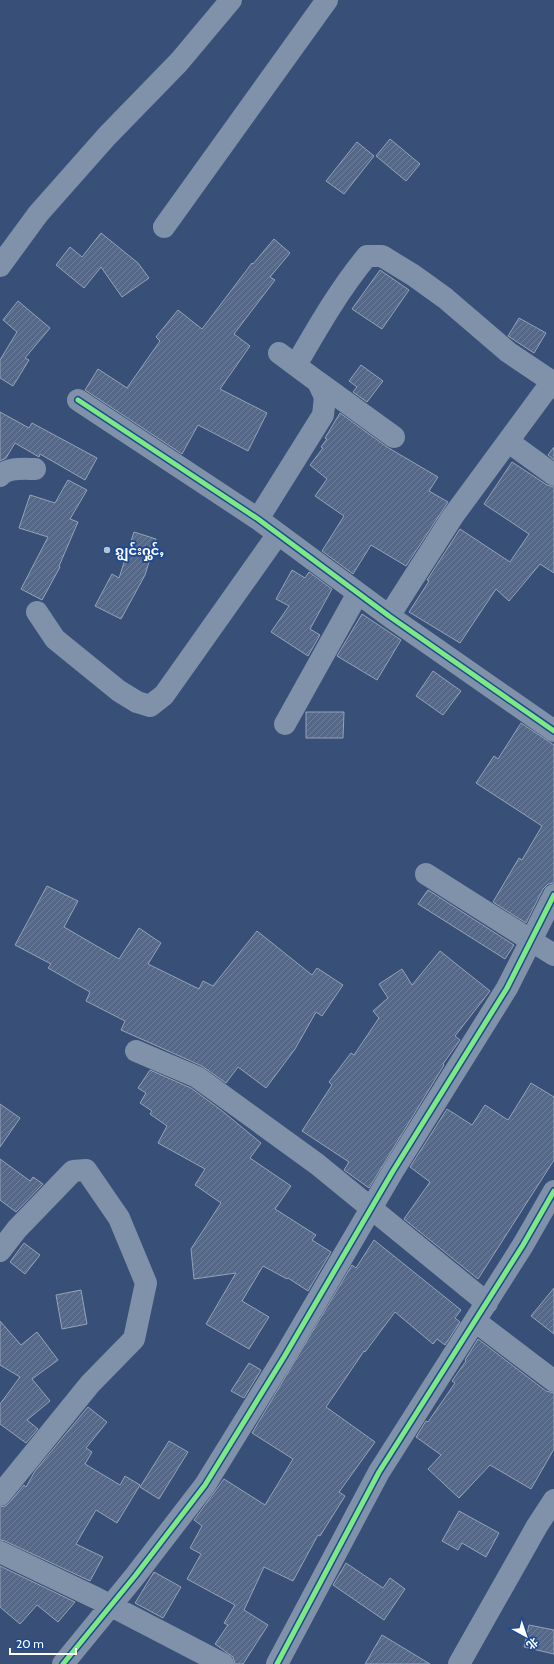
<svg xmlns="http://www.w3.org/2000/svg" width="554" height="1664" viewBox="0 0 554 1664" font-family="Cabin,'Noto Sans SC','Noto Sans Myanmar',sans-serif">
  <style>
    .building { fill: url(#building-hatch); stroke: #95a2b8 }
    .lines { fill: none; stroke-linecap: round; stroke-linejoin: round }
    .street { stroke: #8091aa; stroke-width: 22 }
    .cycleway-casing { stroke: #1e4a91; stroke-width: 8 }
    .cycleway { stroke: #7ce984; stroke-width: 5 }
    .poi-dot { fill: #b9c2cf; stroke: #1e4a91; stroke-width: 1.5 }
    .labels { text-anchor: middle; stroke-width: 4; stroke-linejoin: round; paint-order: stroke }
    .poi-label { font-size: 13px; font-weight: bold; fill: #fff; stroke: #1e4a91; text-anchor: start }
  </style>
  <defs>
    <pattern id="building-hatch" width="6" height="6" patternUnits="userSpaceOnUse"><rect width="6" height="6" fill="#556887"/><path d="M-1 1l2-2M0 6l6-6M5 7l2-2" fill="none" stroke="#6e7f99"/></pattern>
  </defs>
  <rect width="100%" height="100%" fill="#385077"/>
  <!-- building -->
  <path class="building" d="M390 139 420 164 406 181 376 156Z
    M357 142 374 156 344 194 326 181Z
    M101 233 138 263 149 278 122 297 101 267 84 288 56 265 70 247 82 257Z
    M274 239 290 253 270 277 275 280 234 334 250 346 220 389 267 413 248 451 198 425 182 454 85 390 98 369 127 388 160 341 156 337 178 310 202 329 252 263 253 264Z
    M380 270 409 290 382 329 352 309Z
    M18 301 50 328 25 358 29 360 13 386 0 378V360L17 332 3 320Z
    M519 318 546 333 534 353 508 336Z
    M361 365 383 381 367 402 353 392 357 387 349 381Z
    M0 412 29 428 32 423 97 458 85 480 40 454 39 457 15 443 6 458 0 461Z
    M340 413 387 447 438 477 429 491 448 502 406 566 371 545 353 574 322 551 344 516 315 496 327 479 310 465 323 448 321 447 327 439 325 438Z
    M554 447V460L548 455Z
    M512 462 547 485 554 487V573L540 564 509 601 496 589 460 643 409 612 429 581 427 580 460 529 510 562 529 534 484 504Z
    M68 480 87 490 70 519 78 522 59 566 60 567 42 600 21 589 48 537 19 528 30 495 55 503Z
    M134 532 156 539 145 575 121 619 95 606 112 574 119 578Z
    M292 570 305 578 309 572 332 589 310 629 320 635 308 656 271 632 289 606 276 599Z
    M362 614 401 640 377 680 337 656Z
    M433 671 461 691 443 715 416 696Z
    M306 712H344L343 738H306Z
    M521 723 554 745V883L548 884 543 889 526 923 493 902 519 858 522 860 542 826 476 783 494 756 498 759Z
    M47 886 78 901 64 927 119 959 139 928 161 943 148 964 199 989 203 981 213 986 257 931 312 975 317 968 343 985 322 1016 316 1012 295 1049 266 1088 238 1067 226 1083 202 1066 121 1030 125 1021 86 1001 90 992 48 968 51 964 15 945Z
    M428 890 514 945 505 959 418 904Z
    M440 951 490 991 455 1036 460 1040 443 1064 444 1065 369 1188 344 1170 349 1162 302 1131 332 1085 329 1082 351 1053 354 1055 379 1018 373 1011 388 998 379 984 402 969 412 985Z
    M150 1070 191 1088 221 1110 261 1143 250 1158 291 1186 275 1209 316 1235 312 1240 331 1252 308 1291 288 1278 287 1279 263 1266 242 1301 269 1317 249 1349 206 1324 236 1273 194 1279 191 1249 221 1203 195 1185 205 1169 158 1143 167 1126 150 1114 152 1111 140 1103 146 1093 138 1088Z
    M531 1083 554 1097V1160L478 1279 404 1219 430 1182 410 1167 447 1109 472 1125 485 1105 508 1120Z
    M0 1104 20 1118 0 1147Z
    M0 1159 30 1181 33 1177 43 1184 16 1212 0 1200Z
    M374 1240 461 1310 455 1318 460 1322 445 1345 437 1339 433 1344 395 1312 365 1352 364 1351 326 1407 375 1442 339 1492 345 1496 320 1536 318 1535 293 1581 264 1567 244 1610 268 1625 243 1664H235L233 1657 215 1644 228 1625 224 1623 235 1605 187 1579 201 1554 190 1548 202 1526 194 1520 224 1479 265 1505 293 1459 252 1433 352 1265 356 1268Z
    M24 1243 40 1255 25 1274 10 1262Z
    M554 1288V1334L531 1316Z
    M81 1290 87 1324 62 1329 56 1295Z
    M0 1321 21 1345 37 1332 58 1360 32 1379 50 1401 27 1420 38 1429 26 1443 0 1424V1404L20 1377 0 1365Z
    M478 1339 546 1391 554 1393V1449L531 1489 490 1465 459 1498 428 1469 441 1455 416 1437 426 1421 428 1422 455 1383 452 1381 466 1361 465 1360Z
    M249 1363 261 1370 244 1398 231 1391Z
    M88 1407 107 1422 86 1448 92 1452 85 1464 120 1485 125 1476 140 1485 117 1523 96 1510 76 1544 103 1557 90 1581 5 1541 0 1540V1507L5 1506 9 1503 24 1485 26 1487 35 1471Z
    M169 1441 188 1452 159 1499 140 1487Z
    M459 1511 499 1533 486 1557 462 1543 458 1550 442 1541Z
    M346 1563 383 1588 390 1578 405 1589 384 1620 333 1585Z
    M0 1566 75 1602 58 1622 37 1605 20 1624 0 1607Z
    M154 1572 181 1587 163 1618 135 1603Z
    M529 1625 554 1630V1654L524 1647Z
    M382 1635 430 1664H365Z"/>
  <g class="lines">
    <!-- street -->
    <path class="street" d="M164 227 327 0
      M0 266 38 214 107 136 179 62 231 0
      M296 365C318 327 339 290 367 256H382L413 275 445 298 508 352 554 383
      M318 382 394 437
      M78 400 258 519 389 616 554 731
      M509 442 554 475
      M0 476C7 467 25 469 35 469
      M258 519 323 415 325 397 318 382 279 353
      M37 612 55 639 119 691 137 702 150 706 164 695 278 534
      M389 616 453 516 545 391 554 385
      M285 724 358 593
      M426 874 554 955
      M136 1051 197 1077 317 1164 487 1303
      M0 1251 17 1229 73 1171 86 1170 119 1218 146 1283 134 1339 90 1384 0 1495
      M475 1321 554 1381
      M0 1552 96 1598 223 1664
      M63 1664 135 1576 205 1485 284 1357 393 1171 507 988 554 895
      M277 1664 379 1472 523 1245 554 1191
      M459 1664 537 1526 554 1500"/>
    <!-- cycleway casing -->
    <g class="cycleway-casing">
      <path id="cycleway" d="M78 400 258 519 389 616 554 731
        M63 1664 135 1576 205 1485 284 1357 393 1171 507 988 554 895
        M277 1664 379 1472 523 1245 554 1191"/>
    </g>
    <!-- cycleway -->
    <use href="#cycleway" class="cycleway"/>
  </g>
  <!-- markers -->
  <circle class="poi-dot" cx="107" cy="550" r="4"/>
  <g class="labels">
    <!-- poi labels -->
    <g class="poi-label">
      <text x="115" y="555">ၵျွင်းႁွင်ႇ</text>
    </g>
  </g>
  <!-- north arrow -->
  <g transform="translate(526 1636) rotate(140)" stroke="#1e4a91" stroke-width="3" paint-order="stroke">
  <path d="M0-3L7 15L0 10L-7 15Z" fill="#ffffff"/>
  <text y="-6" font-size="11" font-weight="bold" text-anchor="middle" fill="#ffffff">北</text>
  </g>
  <!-- scale -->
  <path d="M10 1648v6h66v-6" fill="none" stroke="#ffffff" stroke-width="2"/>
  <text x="16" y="1648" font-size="12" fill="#ffffff" stroke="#1e4a91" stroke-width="3" paint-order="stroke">20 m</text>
</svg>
